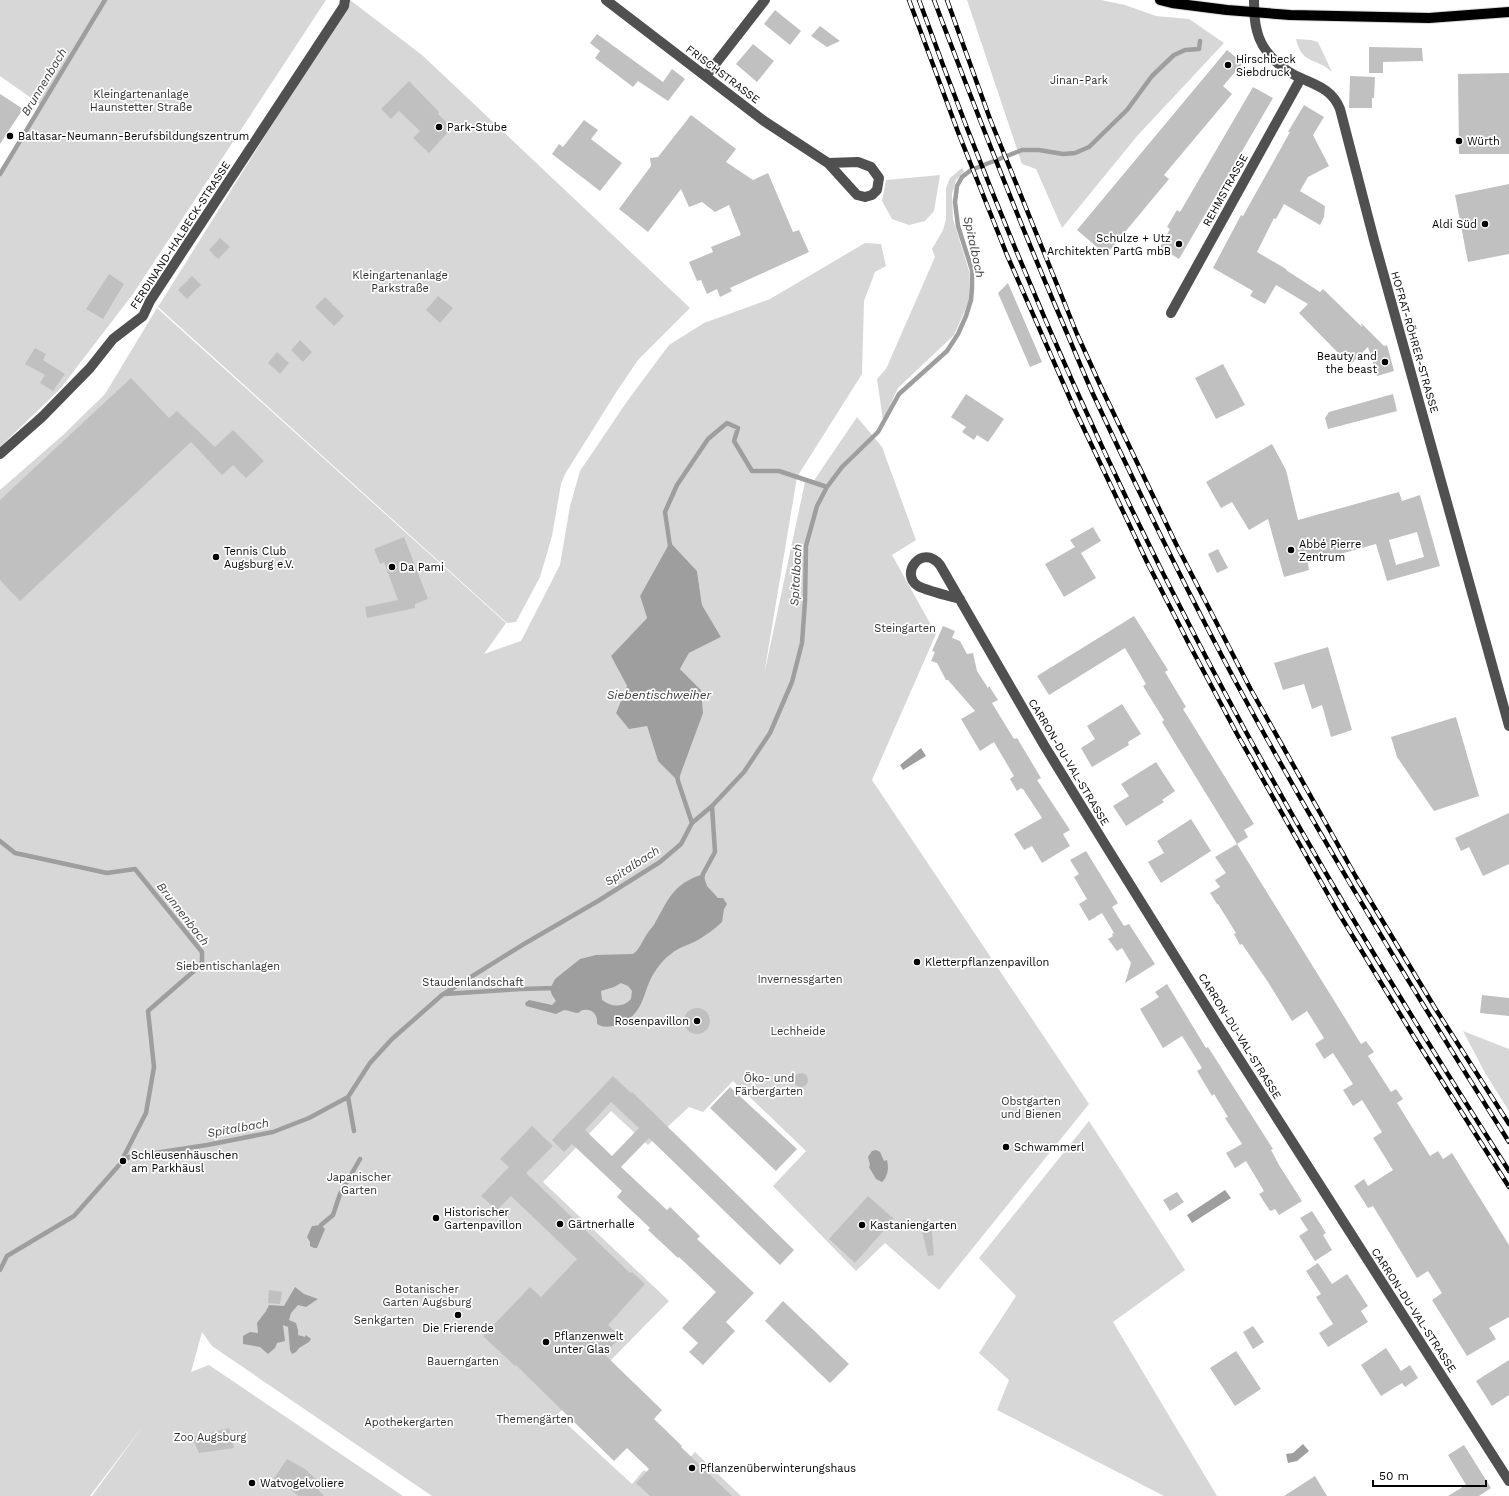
<svg xmlns="http://www.w3.org/2000/svg" width="1509" height="1496" viewBox="0 0 1509 1496" font-family="'Work Sans',sans-serif">
  <style>
    .green { fill: #d7d7d7; fill-rule: evenodd }
    .water { fill: #9e9e9e; fill-rule: evenodd }
    .lines { fill: none; stroke-linecap: round; stroke-linejoin: round }
    .stream { stroke: #9e9e9e; stroke-width: 4.5 }
    .building { fill: #c0c0c0; fill-rule: evenodd }
    .major-casing { stroke: #dbdbdb; stroke-width: 12 }
    .minor { stroke: #505050; stroke-width: 10 }
    .major { stroke: #000; stroke-width: 10 }
    .rail-casing { stroke: #000; stroke-width: 4.5 }
    .rail { stroke: #fff; stroke-width: 3; stroke-dasharray: 9; stroke-linecap: butt }
    .poi-dot { fill: #000; stroke: #fff; stroke-width: 1.5 }
    .labels { text-anchor: middle; stroke-width: 3.5; stroke-linejoin: round; paint-order: stroke }
    .poi-label { font-size: 11px; fill: #000; stroke: #fff; text-anchor: start }
    .street-label { font-size: 11px; fill: #000; stroke: #fff }
    .park-label { font-size: 11px; fill: #2e2e2e; stroke: #fff }
    .water-label { font-size: 12px; font-style: italic; fill: #3f3f3f; stroke: #fff }
  </style>
  <rect width="100%" height="100%" fill="#fff"/>
  <!-- green -->
  <path class="green" d="M0 0H326L133 294 60 389 0 447V170L41 105 0 76Z
    M350 0 422 55 690 308 638 360 617 391 565 474 561 484 552 536 540 577 516 622 507 623 158 307Z
    M967 0H1101L1125 5 1156 16 1189 19 1224 43 1138 135 1062 228 1036 169 1022 164Z
    M1296 39 1311 40 1318 42 1332 72C1316 57 1302 65 1296 39Z
    M962 168 964 172 956 180 952 194 953 219 969 271 970 299 954 335 898 388 883 420 877 379 886 369 935 257 932 249 943 230 946 219V188L950 178Z
    M940 175 934 211 925 221 909 225 892 219 882 201 886 180Z
    M865 243 881 244 886 266 875 272 864 301 862 374 797 477 764 675 805 482H813L857 417 882 447 916 540 892 555 936 634 872 780 1089 1104 939 1290 885 1243 856 1271 773 1186 806 1151 733 1081 703 1112 689 1107 648 1145 611 1111 543 1182 669 1301 557 1415 632 1484 644 1470 662 1486 695 1452 741 1496H432L212 1346 202 1332 191 1372 209 1365 403 1496H92L143 1426 90 1496H0V490L63 435 105 394 157 308 506 623 484 654 521 641 560 565 570 506 580 471 628 400 669 345 704 323 770 299ZM670 542 697 571 702 605 721 637 689 653 680 669 701 690 658 761 647 726 616 713 627 686 611 656 647 618 640 596Z
    M1463 1031 1509 1049V1111L1485 1073Z
    M1089 1121 1185 1270 1113 1322 1217 1496H1164L997 1410 1009 1380 979 1353 1016 1296 979 1258Z"/>
  <!-- water -->
  <path class="water" d="M670 542 697 571 702 605 721 637 689 653 680 669 701 690 703 713 678 781 658 761 647 726 629 729 616 713 627 686 611 656 647 618 640 596Z
    M921 748 926 756 903 770 900 765Z
    M703 874 707 886 718 898H723L727 904 724 909 722 922C715 929 706 935 698 940 689 945 679 947 671 954 665 958 660 964 656 970 641 991 647 1014 617 1025 609 1027 604 1028 597 1024 598 1016 593 1008 584 1010 581 1010 580 1012 578 1013 574 1013 568 1010 564 1010L556 1014 526 1006 525 1003 529 1000 552 1005 556 1001 552 995 550 989 555 979 580 959 596 955 633 954C640 949 642 941 647 934 650 929 654 926 656 921 670 896 674 884 703 874ZM621 983 628 986 632 991 631 999C623 1008 611 1007 602 1000L601 991 614 987Z
    M876 1150 880 1152 884 1161 887 1160C889 1168 888 1176 882 1182L876 1179 869 1167 870 1165 868 1157 872 1151Z
    M1225 1190 1231 1198 1192 1223 1187 1215Z
    M321 1225 325 1229 317 1248H314L310 1246V1242L307 1237 312 1226Z
    M295 1287 304 1294 318 1299 306 1307 298 1305 291 1313 289 1320 296 1323 298 1330V1335L305 1337 306 1335 311 1339 309 1342 299 1348 296 1352 292 1354 290 1350 288 1327 283 1325 285 1341 277 1343 275 1348 268 1354 260 1347 243 1344V1336L250 1332 258 1333 257 1323 266 1311 269 1305 284 1306Z
    M1303 1444 1309 1451 1297 1461 1288 1463 1286 1454 1293 1453Z"/>
  <g class="lines">
    <!-- stream -->
    <path class="stream" d="M0 174 105 0
      M670 546 665 512 677 485 708 439 727 423 738 428 734 441 752 471H779L827 487
      M677 775 678 781 692 823
      M0 841 15 853 107 873 135 869 202 952V964L148 1011 154 1067 146 1113 123 1158
      M702 879 703 874 715 852 712 806
      M444 994 521 989 556 988
      M348 1097 354 1131
      M125 1160 129 1157 207 1145 273 1132 309 1118 348 1097 370 1063 392 1039 442 995 524 944 598 901 660 862 681 844 692 823 712 806 744 772 770 733 792 682 802 643 805 601 806 546 817 506 827 487 842 467 878 432 899 394 947 351 958 334 966 316 971 300 972 288V270L958 226 955 202 957 186 962 177 971 170 1022 150H1039L1063 154 1075 153 1089 147 1127 110 1152 76 1174 55 1185 50 1199 49 1200 41
      M319 1230 321 1225 333 1215 340 1194 360 1159
      M0 1270 7 1256 74 1216 121 1163"/>
  </g>
  <!-- building -->
  <path class="building" d="M775 10 801 31 790 45 764 24Z
    M820 26 840 41 827 47 811 36Z
    M597 34 663 82 672 69 685 79 668 101 638 81 633 87 595 58 600 51 590 43Z
    M753 44 774 61 757 82 736 64Z
    M1369 47 1422 48 1423 61 1383 62V73H1369Z
    M1227 50 1243 63 1223 86 1232 94 1164 175 1169 179 1106 255 1077 230Z
    M1509 73V154H1459L1458 74Z
    M1350 76 1375 77 1374 98H1372V108H1349Z
    M409 81 439 112 438 114 452 128 429 153 413 138 420 131 399 111 391 119 381 109Z
    M1253 87 1273 98 1179 259 1160 247 1170 229 1167 227 1177 210 1180 212Z
    M0 94 23 109 0 144Z
    M1304 105 1324 117 1313 135 1329 166 1308 177 1300 191 1325 206 1324 217 1320 225 1284 204 1276 219 1274 218 1257 252 1286 269V270L1320 292 1323 289 1362 327 1361 323 1384 346 1387 345 1394 371 1377 376 1368 347 1350 365 1299 313 1308 304 1276 285 1265 304 1250 296 1253 291 1213 268 1241 215 1243 216 1290 132H1288Z
    M691 115 736 149 726 162 753 180 768 173 793 232 799 230 809 252 730 288 732 291 720 297 717 289 707 294 701 280 697 281 689 262 713 252 711 247 741 235 729 205 715 212 702 202 689 207 681 189 648 232 619 209 651 166 650 158 658 157Z
    M584 120 598 130 591 139 622 163 600 191 552 154 559 144 563 147Z
    M1509 184V254L1468 262 1455 195Z
    M220 238 230 247 218 259 209 250Z
    M109 274 124 284 103 319 86 309Z
    M192 276 201 285 187 299 178 290Z
    M1008 283 1042 362 1030 367 998 293Z
    M438 296 453 308 440 323 426 310Z
    M325 297 344 316 334 326 315 307Z
    M300 340 312 352 303 362 291 350Z
    M35 348 46 354 43 360 65 374 53 391 40 383 45 375 25 364Z
    M277 352 289 363 280 374 268 363Z
    M1223 364 1245 405 1216 419 1195 378Z
    M131 378 169 418 177 411 215 447 233 430 264 461 246 478 233 465 222 475 191 442 20 601 0 580V500Z
    M966 394 1004 419 988 442 977 435 974 440 962 432 966 427 951 417Z
    M1393 394 1397 411 1328 429 1325 418 1329 412Z
    M1272 444 1286 470 1298 520 1399 492 1402 501 1420 495 1440 566 1387 581 1376 544 1308 563 1309 570 1284 577 1268 519 1249 530 1232 502 1221 508 1206 482ZM1417 532 1424 557 1396 565 1389 540Z
    M1093 527 1101 541 1081 553 1096 578 1064 597 1045 564 1075 547 1070 540Z
    M404 537 428 599 415 604V608L367 618 365 607 398 600 384 562 380 564 374 549Z
    M1218 549 1228 568 1217 573 1208 554Z
    M1134 616 1168 670 1165 672 1186 707 1183 709 1254 824 1244 830 1248 837 1237 844 1361 1044 1366 1041 1374 1052 1368 1056 1391 1092 1396 1089 1403 1099 1397 1103 1430 1156 1438 1151 1443 1159 1452 1153 1509 1245V1317L1489 1328 1496 1339 1467 1356 1432 1300 1442 1293 1428 1271 1417 1278 1373 1206 1368 1208 1354 1186 1364 1179 1368 1186 1393 1170 1373 1138 1382 1132 1362 1100 1353 1106 1343 1090 1353 1084 1333 1053 1324 1059 1315 1044 1324 1038 1307 1011 1292 1021 1268 982 1242 944 1240 945 1234 934 1236 933 1218 904H1217L1210 893 1220 887 1215 880 1226 873 1215 857 1237 844 1162 722 1164 720 1143 686 1146 684 1125 648 1049 695 1037 676Z
    M943 626 955 631 952 638 960 641 967 654 973 653 977 671 988 688 989 686 998 700 992 703 1014 739 1017 738 1041 778 1037 780 1070 830 1063 834 1070 846 1042 863 1032 846 1024 850 1014 834 1042 818 1023 789H1022L1021 788 1017 791 1010 779 1014 776 994 742 980 751 961 719 975 711 948 680H946L937 663 931 661 935 652 932 651Z
    M1328 647 1352 730 1331 737 1322 705 1312 709 1304 684 1283 690 1274 663Z
    M1122 704 1141 734 1128 742 1129 745 1092 767 1081 748 1095 739 1087 726Z
    M1456 717 1479 796 1434 811 1397 757 1391 737Z
    M1156 762 1175 791 1162 800 1164 802 1126 826 1113 806 1129 796 1121 784Z
    M1509 813V864L1483 876 1469 847 1461 851 1455 838Z
    M1191 819 1211 851 1161 883 1148 862 1164 853 1157 841Z
    M1086 851 1118 903 1112 907 1124 926 1129 924 1155 964 1125 983 1131 963 1122 948 1117 951 1108 939 1113 936 1112 934 1114 933 1102 913 1089 921 1079 904 1087 899 1074 877 1079 874 1070 860Z
    M1167 984 1206 1048 1208 1047 1273 1149 1271 1150 1279 1165 1302 1201 1279 1215 1275 1209 1270 1211 1259 1194 1264 1191 1246 1161 1235 1168 1226 1153 1242 1144 1225 1118 1228 1117 1214 1094 1212 1096 1197 1071 1202 1068 1182 1036 1163 1048 1140 1009 1159 997 1155 992Z
    M1482 995 1509 998V1016L1480 1013Z
    M684 1021a13 13 0 1 1 26 0a13 13 0 1 1-26 0Z
    M794 1080a7 7 0 1 1 14 0a7 7 0 1 1-14 0Z
    M613 1076 631 1093 632 1092 794 1250 780 1265 649 1138 621 1167 667 1210 670 1207 700 1236 697 1239 754 1293 726 1322 735 1331 703 1365 689 1352 698 1343 682 1328 716 1292 679 1257 678 1258 648 1230 650 1228 617 1197 622 1191 572 1144 564 1152 552 1140ZM611 1102 639 1128 612 1156 585 1130Z
    M730 1087 797 1149 776 1171 710 1108Z
    M532 1126 553 1146 526 1173 630 1273 632 1272 645 1284 608 1325 621 1337 604 1354 662 1410 654 1419 682 1446 681 1447 732 1496H650L636 1483 649 1469 627 1448 614 1461 531 1380 516 1365 515 1366 483 1336 530 1287 541 1297 577 1259 511 1196 497 1210 481 1196 509 1167 500 1159Z
    M1177 1192 1184 1202 1170 1211 1163 1200Z
    M868 1196 894 1219 855 1263 829 1239Z
    M1312 1211 1326 1233 1323 1235 1332 1250 1315 1261 1299 1236 1308 1230 1300 1218Z
    M925 1219 931 1222 934 1255 928 1256 920 1223Z
    M1318 1263 1332 1284 1347 1274 1368 1306 1361 1311 1368 1322 1328 1347 1319 1333 1333 1324 1316 1297 1321 1294 1306 1271Z
    M269 1290 282 1292 280 1304 268 1303Z
    M783 1301 849 1364 830 1383 765 1321Z
    M1253 1326 1264 1342 1253 1349 1243 1332Z
    M1386 1348 1401 1371 1410 1365 1418 1378 1405 1387 1402 1383 1381 1396 1361 1365Z
    M1236 1351 1261 1389 1235 1406 1210 1368Z
    M1509 1360V1395L1492 1406 1476 1381Z
    M229 1428 234 1448 199 1453 192 1437Z
    M1464 1445 1491 1488 1479 1496H1448L1466 1485 1448 1455Z
    M287 1459 305 1469 320 1483 316 1487 324 1496H298L290 1489 273 1480Z
    M1315 1476 1327 1496H1284Z"/>
  <g class="lines">
    <!-- major casing -->
    <g class="major-casing">
      <path id="major" d="M1160 0 1172 3 1227 10 1290 15 1429 18 1509 12"/>
    </g>
    <!-- minor -->
    <path class="minor" d="M606 0 764 121 828 163 857 195 865 197 872 195 877 190 879 178 871 167 858 162 828 163
      M1254 0C1254 10 1254 21 1257 31 1262 53 1283 71 1303 79 1319 86 1333 91 1340 109L1374 240 1509 726
      M706 76 765 0
      M1171 313 1301 78
      M0 454 42 417 90 368 113 339 143 316 150 301 344 6 345 0
      M960 599C949 596 928 591 918 586 899 574 922 543 940 565L1044 745 1106 846 1222 1032 1509 1481"/>
    <!-- major -->
    <use href="#major" class="major"/>
    <!-- rail casing -->
    <g class="rail-casing">
      <path id="rail" d="M909 0 958 132 1007 255 1075 410 1147 562 1188 642 1237 734 1338 912 1414 1037 1509 1187
        M919 0C998 218 1088 430 1195 636 1290 820 1398 997 1509 1171
        M934 0C973 103 1012 204 1055 305 1068 335 1080 365 1093 394 1141 497 1191 600 1245 699 1327 850 1417 997 1509 1142
        M947 0 990 119 1077 334 1101 387 1176 544 1250 688 1356 877 1435 1008 1509 1124"/>
    </g>
    <!-- rail -->
    <use href="#rail" class="rail"/>
  </g>
  <!-- markers -->
  <g class="poi-dot">
    <circle cx="1228" cy="65" r="4"/>
    <circle cx="439" cy="127" r="4"/>
    <circle cx="10" cy="136" r="4"/>
    <circle cx="1459" cy="141" r="4"/>
    <circle cx="1485" cy="224" r="4"/>
    <circle cx="1179" cy="244" r="4"/>
    <circle cx="1385" cy="362" r="4"/>
    <circle cx="1291" cy="550" r="4"/>
    <circle cx="216" cy="557" r="4"/>
    <circle cx="392" cy="567" r="4"/>
    <circle cx="917" cy="962" r="4"/>
    <circle cx="697" cy="1021" r="4"/>
    <circle cx="1006" cy="1147" r="4"/>
    <circle cx="123" cy="1161" r="4"/>
    <circle cx="436" cy="1218" r="4"/>
    <circle cx="560" cy="1224" r="4"/>
    <circle cx="862" cy="1225" r="4"/>
    <circle cx="458" cy="1315" r="4"/>
    <circle cx="546" cy="1342" r="4"/>
    <circle cx="692" cy="1468" r="4"/>
    <circle cx="252" cy="1483" r="4"/>
  </g>
  <g class="labels">
    <!-- poi labels -->
    <g class="poi-label">
      <text x="1236" y="63">Hirschbeck<tspan x="1236" dy="13">Siebdruck</tspan></text>
      <text x="447" y="131">Park-Stube</text>
      <text x="18" y="140">Baltasar-Neumann-Berufsbildungszentrum</text>
      <text x="1467" y="145">Würth</text>
      <text x="1477" y="228" text-anchor="end">Aldi Süd</text>
      <text x="1171" y="242" text-anchor="end">Schulze + Utz<tspan x="1171" dy="13">Architekten PartG mbB</tspan></text>
      <text x="1377" y="360" text-anchor="end">Beauty and<tspan x="1377" dy="13">the beast</tspan></text>
      <text x="1299" y="548">Abbé Pierre<tspan x="1299" dy="13">Zentrum</tspan></text>
      <text x="224" y="555">Tennis Club<tspan x="224" dy="13">Augsburg e.V.</tspan></text>
      <text x="400" y="571">Da Pami</text>
      <text x="925" y="966">Kletterpflanzenpavillon</text>
      <text x="689" y="1025" text-anchor="end">Rosenpavillon</text>
      <text x="1014" y="1151">Schwammerl</text>
      <text x="131" y="1159">Schleusenhäuschen<tspan x="131" dy="13">am Parkhäusl</tspan></text>
      <text x="444" y="1216">Historischer<tspan x="444" dy="13">Gartenpavillon</tspan></text>
      <text x="568" y="1228">Gärtnerhalle</text>
      <text x="870" y="1229">Kastaniengarten</text>
      <text x="458" y="1332" text-anchor="middle">Die Frierende</text>
      <text x="554" y="1340">Pflanzenwelt<tspan x="554" dy="13">unter Glas</tspan></text>
      <text x="700" y="1472">Pflanzenüberwinterungshaus</text>
      <text x="260" y="1487">Watvogelvoliere</text>
    </g>
    <!-- street labels -->
    <g class="street-label">
      <text transform="translate(723 74) rotate(37)" y="4">FRISCHSTRASSE</text>
      <text transform="translate(1225 190) rotate(-61)" y="4">REHMSTRASSE</text>
      <text transform="translate(180 235) rotate(-57)" y="4">FERDINAND-HALBECK-STRASSE</text>
      <text transform="translate(1415 342) rotate(74)" y="4">HOFRAT-RÖHRER-STRASSE</text>
      <text transform="translate(1069 762) rotate(59)" y="4">CARRON-DU-VAL-STRASSE</text>
      <text transform="translate(1240 1036) rotate(58)" y="4">CARRON-DU-VAL-STRASSE</text>
      <text transform="translate(1414 1310) rotate(57)" y="4">CARRON-DU-VAL-STRASSE</text>
    </g>
    <!-- park labels -->
    <g class="park-label">
      <text x="1079" y="84">Jinan-Park</text>
      <text x="141" y="98">Kleingartenanlage<tspan x="141" dy="13">Haunstetter Straße</tspan></text>
      <text x="400" y="279">Kleingartenanlage<tspan x="400" dy="13">Parkstraße</tspan></text>
      <text x="905" y="632">Steingarten</text>
      <text x="228" y="970">Siebentischanlagen</text>
      <text x="800" y="983">Invernessgarten</text>
      <text x="473" y="986">Staudenlandschaft</text>
      <text x="798" y="1035">Lechheide</text>
      <text x="769" y="1082">Öko- und<tspan x="769" dy="13">Färbergarten</tspan></text>
      <text x="1031" y="1105">Obstgarten<tspan x="1031" dy="13">und Bienen</tspan></text>
      <text x="359" y="1181">Japanischer<tspan x="359" dy="13">Garten</tspan></text>
      <text x="427" y="1293">Botanischer<tspan x="427" dy="13">Garten Augsburg</tspan></text>
      <text x="384" y="1324">Senkgarten</text>
      <text x="463" y="1365">Bauerngarten</text>
      <text x="535" y="1423">Themengärten</text>
      <text x="409" y="1426">Apothekergarten</text>
      <text x="210" y="1441">Zoo Augsburg</text>
    </g>
    <!-- water labels -->
    <g class="water-label">
      <text transform="translate(44 82) rotate(-59)" y="4">Brunnenbach</text>
      <text transform="translate(974 247) rotate(78)" y="4">Spitalbach</text>
      <text transform="translate(796 575) rotate(-87)" y="4">Spitalbach</text>
      <text x="659" y="699">Siebentischweiher</text>
      <text transform="translate(632 866) rotate(-33)" y="4">Spitalbach</text>
      <text transform="translate(183 914) rotate(52)" y="4">Brunnenbach</text>
      <text transform="translate(238 1128) rotate(-10)" y="4">Spitalbach</text>
    </g>
  </g>
  <!-- scale -->
  <path d="M1373 1480v6h113v-6" fill="none" stroke="#000000" stroke-width="2"/>
  <text x="1379" y="1480" font-size="12" fill="#000000" stroke="#ffffff" stroke-width="3" paint-order="stroke">50 m</text>
</svg>
